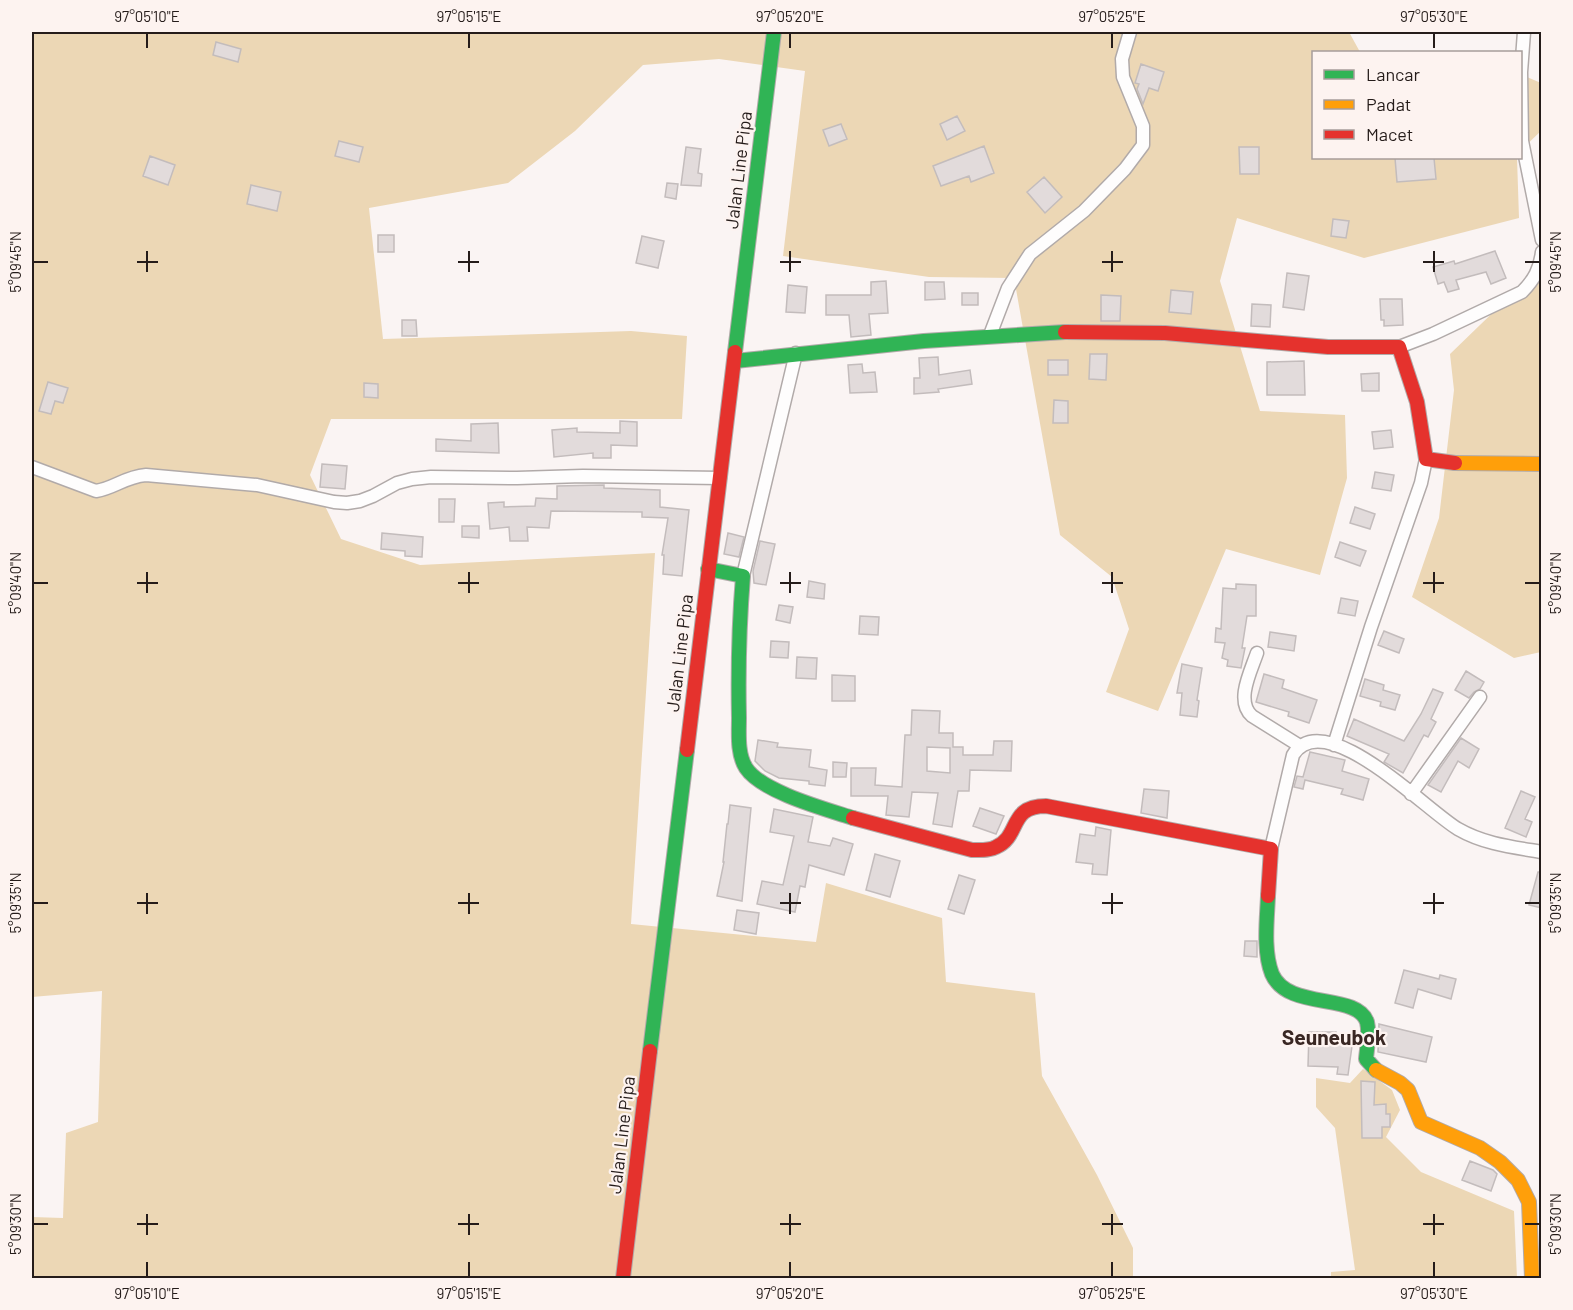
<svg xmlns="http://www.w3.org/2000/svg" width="1573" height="1310" viewBox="0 0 1573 1310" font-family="Barlow,sans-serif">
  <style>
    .green { fill: #ecd7b5 }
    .building { fill: #e2dbdb; stroke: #c3bcbc; stroke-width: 1.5; fill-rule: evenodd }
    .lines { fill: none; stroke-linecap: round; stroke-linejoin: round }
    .street-casing { stroke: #b1aaa9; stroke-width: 15 }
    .fast-casing { stroke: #b1aaa9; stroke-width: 16 }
    .slow-casing { stroke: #b1aaa9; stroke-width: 16 }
    .jam-casing { stroke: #b1aaa9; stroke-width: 16 }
    .street { stroke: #fefdfd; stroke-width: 12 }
    .fast { stroke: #30b455; stroke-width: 14 }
    .slow { stroke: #ff9f0a; stroke-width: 14 }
    .jam { stroke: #e5322d; stroke-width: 14 }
    .ticks { fill: none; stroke: #251c1a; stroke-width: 2 }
    .labels { text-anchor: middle; stroke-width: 4.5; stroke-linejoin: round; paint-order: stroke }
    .street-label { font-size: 18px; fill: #251c1a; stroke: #fdf3f0 }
    .quarter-label { font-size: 21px; font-weight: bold; fill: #392723; stroke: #fdf3f0 }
    .neatline { fill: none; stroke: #251c1a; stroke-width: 2 }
    .ticks-label { font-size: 15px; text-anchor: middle; fill: #251c1a }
  </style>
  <rect width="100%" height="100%" fill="#faf4f3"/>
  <!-- green -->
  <path class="green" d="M32 32H1349L1360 52H1314V158H1517L1519 218 1364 258 1237 218 1220 281 1260 411 1345 415 1347 478 1320 575 1226 549 1158 711 1106 692 1129 629 1112 577 1060 535 1014 278 929 277 783 256 805 71 719 59 643 65 575 131 508 183 369 208 383 339 631 331 687 336 682 419H331L310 475 341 539 420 565 655 553 631 924 816 942 826 883 942 918 946 982 1035 993 1042 1076 1097 1175 1133 1248V1278H32V1217L63 1218 66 1133 98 1122 102 991 32 997Z
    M1522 75 1541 83 1542 130 1521 150Z
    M1541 266V652L1514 658 1412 597 1439 518 1454 390 1450 354Z
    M1363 1069 1392 1090 1400 1110 1386 1137 1421 1172 1514 1211 1517 1278H1331V1272L1355 1270 1335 1128 1316 1107V1078L1350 1083Z"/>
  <!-- building -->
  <path class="building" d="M216 42 241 49 238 62 213 55Z
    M1141 64 1164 72 1158 91 1149 88 1143 104 1137 89 1139 84 1135 83Z
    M957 116 965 131 947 140 940 124Z
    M841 124 847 139 829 146 823 130Z
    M339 141 363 147 359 162 335 156Z
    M984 146 994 173 971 182 969 176 941 186 933 166Z
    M686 147 701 149 698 173 702 174 701 186 681 185Z
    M1239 147H1259V174H1240Z
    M150 156 175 165 168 185 143 176Z
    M1395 158H1434L1436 179 1397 182Z
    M1044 177 1062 197 1045 213 1027 192Z
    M667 183 678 184 676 199 665 197Z
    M251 185 281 192 277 211 247 204Z
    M1333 219 1349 221 1346 238 1331 236Z
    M378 235H394V252H378Z
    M642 236 664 241 658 268 636 263Z
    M1495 251 1506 278 1491 284 1486 272 1456 280 1459 289 1448 292 1444 282 1438 284 1433 267 1454 261 1455 264Z
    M1287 273 1309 276 1304 310 1283 307Z
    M886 281 888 313 869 314 871 335 851 337 849 315H826V295H871V282Z
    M925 282H944L945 299 925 300Z
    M788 285 807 287 805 313 786 312Z
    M1171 290 1193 292 1191 314 1169 312Z
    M962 293H978V305H962Z
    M1101 295 1121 296 1120 321H1101Z
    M1380 299H1402L1403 325 1384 326V320H1381Z
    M1252 304 1271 305 1270 327 1251 326Z
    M402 320H416L417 336H402Z
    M1090 354H1107L1106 380 1089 379Z
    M938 357 939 375 970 370 972 384 938 389 939 392 914 394V378H920L919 358Z
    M1048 360H1068V375H1048Z
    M1304 361 1305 395H1267V362Z
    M862 364 863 373 875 372 877 392 850 393 848 365Z
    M1379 373V391H1362L1361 374Z
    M48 382 68 388 63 403 55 401 51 414 39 411Z
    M364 383 378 384V398L364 397Z
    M1054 400 1068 401V423H1053Z
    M620 421 637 422V446L611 445V458H593V453L554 457 552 430 577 428V432L620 433Z
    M498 423 499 453 436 451V439L471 441V424Z
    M1391 430 1393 447 1374 449 1372 432Z
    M322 464 347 466 345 489 320 487Z
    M1375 472 1394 475 1391 491 1372 488Z
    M604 485V488L660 490V507L689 510 682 576 663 574 664 555H662L668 518 642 517V512L551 511 549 528 527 527 528 541H510L509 527 490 529 488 503 504 502V507L535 506 536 498 557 499V486Z
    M439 499H455L454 522H439Z
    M1355 507 1375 514 1370 529 1350 523Z
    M462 526H479V538L462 537Z
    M382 533 423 537 422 557 405 556V551L381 549Z
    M728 533 744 537 739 557 724 554Z
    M760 541 775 544 766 585 754 583 753 571Z
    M1340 542 1366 551 1360 566 1335 557Z
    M809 581 825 584 824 599 807 597Z
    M1236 584 1256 585V616H1247L1242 648H1245L1241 668 1227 666 1228 660 1222 658 1225 643 1215 642 1216 628 1221 629 1223 588 1236 589Z
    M1341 598 1358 601 1355 616 1338 613Z
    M779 605 793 607 790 623 776 620Z
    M860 616 879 617 878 635 859 634Z
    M1384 631 1404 639 1399 653 1378 645Z
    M1270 632 1296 636 1294 651 1268 647Z
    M771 641 789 642 788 658 770 657Z
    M797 657 817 658 816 679 796 678Z
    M1182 664 1202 668 1197 700 1199 701 1197 717 1180 715 1182 693H1177Z
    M1466 671 1484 682 1480 689 1474 692 1469 698 1455 690Z
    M1264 674 1284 680 1282 688 1317 700 1309 723 1288 716 1289 712 1256 702Z
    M832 675 855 676V701H832Z
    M1365 679 1384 685 1383 690 1400 695 1395 710 1380 706 1381 702 1360 696Z
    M1433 689 1443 693 1431 719 1436 722 1428 737 1424 735 1403 773 1384 762 1389 754 1347 736 1354 719 1404 741 1421 714Z
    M912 710 940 711 939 733H953V747H963V755H993L994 741H1012L1011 771 970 770 969 791H958L952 827 933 824 938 793 912 792 909 817 886 815 888 796H851V768H876L875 785 902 787 905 735H911ZM927 747 950 748V773L927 771Z
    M1461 738 1479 749 1469 768 1458 761 1441 792 1428 785Z
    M758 740 778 743 777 747 811 750 809 767 827 770 825 786 809 784V781L779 778 765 771 755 761Z
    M1310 752 1345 760 1342 771 1369 779 1363 800 1341 794 1343 789 1305 780 1303 789 1294 787 1297 776 1303 777Z
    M833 762 847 763 846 777H833Z
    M1144 789 1169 791 1167 818 1141 813Z
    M1521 791 1535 797 1525 819 1532 822 1526 837 1505 828Z
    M730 805 751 808 742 901 717 896 724 862H723L727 824H728Z
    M980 808 1004 816 996 834 973 826Z
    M774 809 813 817 808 842 830 846 833 838 853 844 844 875 809 865 805 887 800 886 795 912 757 904 762 881 783 885 794 836 770 832Z
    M1096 827 1111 830 1107 875 1092 874 1093 864 1076 862 1080 834 1095 836Z
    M875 854 900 861 890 897 866 890Z
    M1538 872H1542V908L1529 905Z
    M959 875 975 880 964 914 948 909Z
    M737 910 759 913 756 934 734 930Z
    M1245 941H1257V957L1244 956Z
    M1404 970 1439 979 1440 975 1456 979 1451 999 1418 989 1413 1008 1395 1003Z
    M1379 1024 1432 1037 1426 1062 1378 1052Z
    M1309 1032H1336V1037L1353 1039 1348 1075 1337 1074 1338 1067 1308 1066Z
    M1361 1081 1375 1082 1374 1105 1386 1104V1114H1390V1127H1382V1138H1362Z
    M1470 1161 1493 1170 1497 1174 1491 1191 1462 1180Z"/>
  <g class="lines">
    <!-- street casing -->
    <g class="street-casing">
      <path id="street" d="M1524 32 1521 72 1522 141 1542 240
        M990 335 1008 288 1030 254 1084 211 1125 169 1143 145V126L1123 77 1122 59 1130 32
        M1399 347 1433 334 1522 292C1534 280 1540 269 1542 252
        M32 467 96 491C115 488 124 477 146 475L257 485 334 502 347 503 360 501 373 496 397 483 412 479 431 477 517 478 583 476 720 478
        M743 576 796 353
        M1257 653C1251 671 1235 701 1252 716L1300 746
        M1334 745 1371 627 1421 483 1426 459
        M1411 794 1480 697
        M1271 849 1293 755C1324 704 1427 811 1458 829 1484 844 1512 847 1542 852"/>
    </g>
    <!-- fast casing -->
    <g class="fast-casing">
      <path id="fast" d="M735 352 774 32
        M735 361 924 341 1065 332
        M708 569 743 576C739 624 738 670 739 718 739 733 737 754 746 768 762 792 825 809 853 818
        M1268 896C1267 920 1263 951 1272 974 1288 1011 1357 992 1367 1022 1370 1034 1367 1047 1366 1059L1376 1070
        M650 1051 687 750"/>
    </g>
    <!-- slow casing -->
    <g class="slow-casing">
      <path id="slow" d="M1455 463 1542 464
        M1376 1070 1400 1083 1408 1090 1421 1122 1480 1148 1500 1162 1518 1180 1529 1202 1532 1278"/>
    </g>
    <!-- jam casing -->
    <g class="jam-casing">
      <path id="jam" d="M1065 332 1165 333 1328 347H1399L1417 402 1426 459 1455 463
        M687 750 735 352
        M853 818 972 850C980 850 989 851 996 847 1021 836 1008 806 1046 806L1271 849 1268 896
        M623 1278 650 1051"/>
    </g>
    <!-- street -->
    <use href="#street" class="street"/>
    <!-- fast -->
    <use href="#fast" class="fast"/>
    <!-- slow -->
    <use href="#slow" class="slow"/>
    <!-- jam -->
    <use href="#jam" class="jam"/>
  </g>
  <!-- ticks -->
  <path class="ticks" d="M147 33V48M469 33V48M790 33V48M1112 33V48M1434 33V48M147 251V272M469 251V272M790 251V272M1112 251V272M1434 251V272M33 262H48M137 262H158M458 262H479M780 262H801M1102 262H1123M1423 262H1444M1525 262H1540M147 572V593M469 572V593M790 572V593M1112 572V593M1434 572V593M33 583H48M137 583H158M458 583H479M780 583H801M1102 583H1123M1423 583H1444M1525 583H1540M147 893V914M469 893V914M790 893V914M1112 893V914M1434 893V914M33 903H48M137 903H158M458 903H479M780 903H801M1102 903H1123M1423 903H1444M1525 903H1540M147 1214V1235M469 1214V1235M790 1214V1235M1112 1214V1235M1434 1214V1235M33 1224H48M137 1224H158M458 1224H479M780 1224H801M1102 1224H1123M1423 1224H1444M1525 1224H1540M147 1262V1277M469 1262V1277M790 1262V1277M1112 1262V1277M1434 1262V1277"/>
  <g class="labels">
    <!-- street labels -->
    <g class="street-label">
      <text transform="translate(739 170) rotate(-83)" y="6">Jalan Line Pipa</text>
      <text transform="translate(680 653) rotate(-83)" y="6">Jalan Line Pipa</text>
      <text transform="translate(622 1135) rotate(-83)" y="6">Jalan Line Pipa</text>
    </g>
    <!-- quarter labels -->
    <g class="quarter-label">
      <text x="1334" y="1045">Seuneubok</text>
    </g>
  </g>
  <!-- border -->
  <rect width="1573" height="1310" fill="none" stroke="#fdf3f0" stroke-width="66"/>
  <!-- legend -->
  <rect x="1312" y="51" width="210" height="108" fill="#fdf3f0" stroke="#a79d9a" stroke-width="1.5"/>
  <rect x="1324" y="70" width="30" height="9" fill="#30b455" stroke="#a79d9a" stroke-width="1.5"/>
  <text x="1366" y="81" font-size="18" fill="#251c1a">Lancar</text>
  <rect x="1324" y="100" width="30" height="9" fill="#ff9f0a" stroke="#a79d9a" stroke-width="1.5"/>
  <text x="1366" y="111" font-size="18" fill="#251c1a">Padat</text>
  <rect x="1324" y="130" width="30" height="9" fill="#e5322d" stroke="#a79d9a" stroke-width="1.5"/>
  <text x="1366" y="141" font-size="18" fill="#251c1a">Macet</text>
  <rect x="33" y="33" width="1507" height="1244" class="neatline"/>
  <g class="ticks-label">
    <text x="147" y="22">97°05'10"E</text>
    <text x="469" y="22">97°05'15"E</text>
    <text x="790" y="22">97°05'20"E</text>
    <text x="1112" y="22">97°05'25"E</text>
    <text x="1434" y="22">97°05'30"E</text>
    <text transform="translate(16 262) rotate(-90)" y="5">5°09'45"N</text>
    <text transform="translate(1556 262) rotate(-90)" y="5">5°09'45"N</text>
    <text transform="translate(16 583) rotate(-90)" y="5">5°09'40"N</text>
    <text transform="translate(1556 583) rotate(-90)" y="5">5°09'40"N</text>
    <text transform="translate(16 903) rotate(-90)" y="5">5°09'35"N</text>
    <text transform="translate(1556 903) rotate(-90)" y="5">5°09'35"N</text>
    <text transform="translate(16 1224) rotate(-90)" y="5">5°09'30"N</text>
    <text transform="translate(1556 1224) rotate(-90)" y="5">5°09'30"N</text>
    <text x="147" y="1299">97°05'10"E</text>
    <text x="469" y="1299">97°05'15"E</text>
    <text x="790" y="1299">97°05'20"E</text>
    <text x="1112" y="1299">97°05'25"E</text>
    <text x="1434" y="1299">97°05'30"E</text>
  </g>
</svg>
